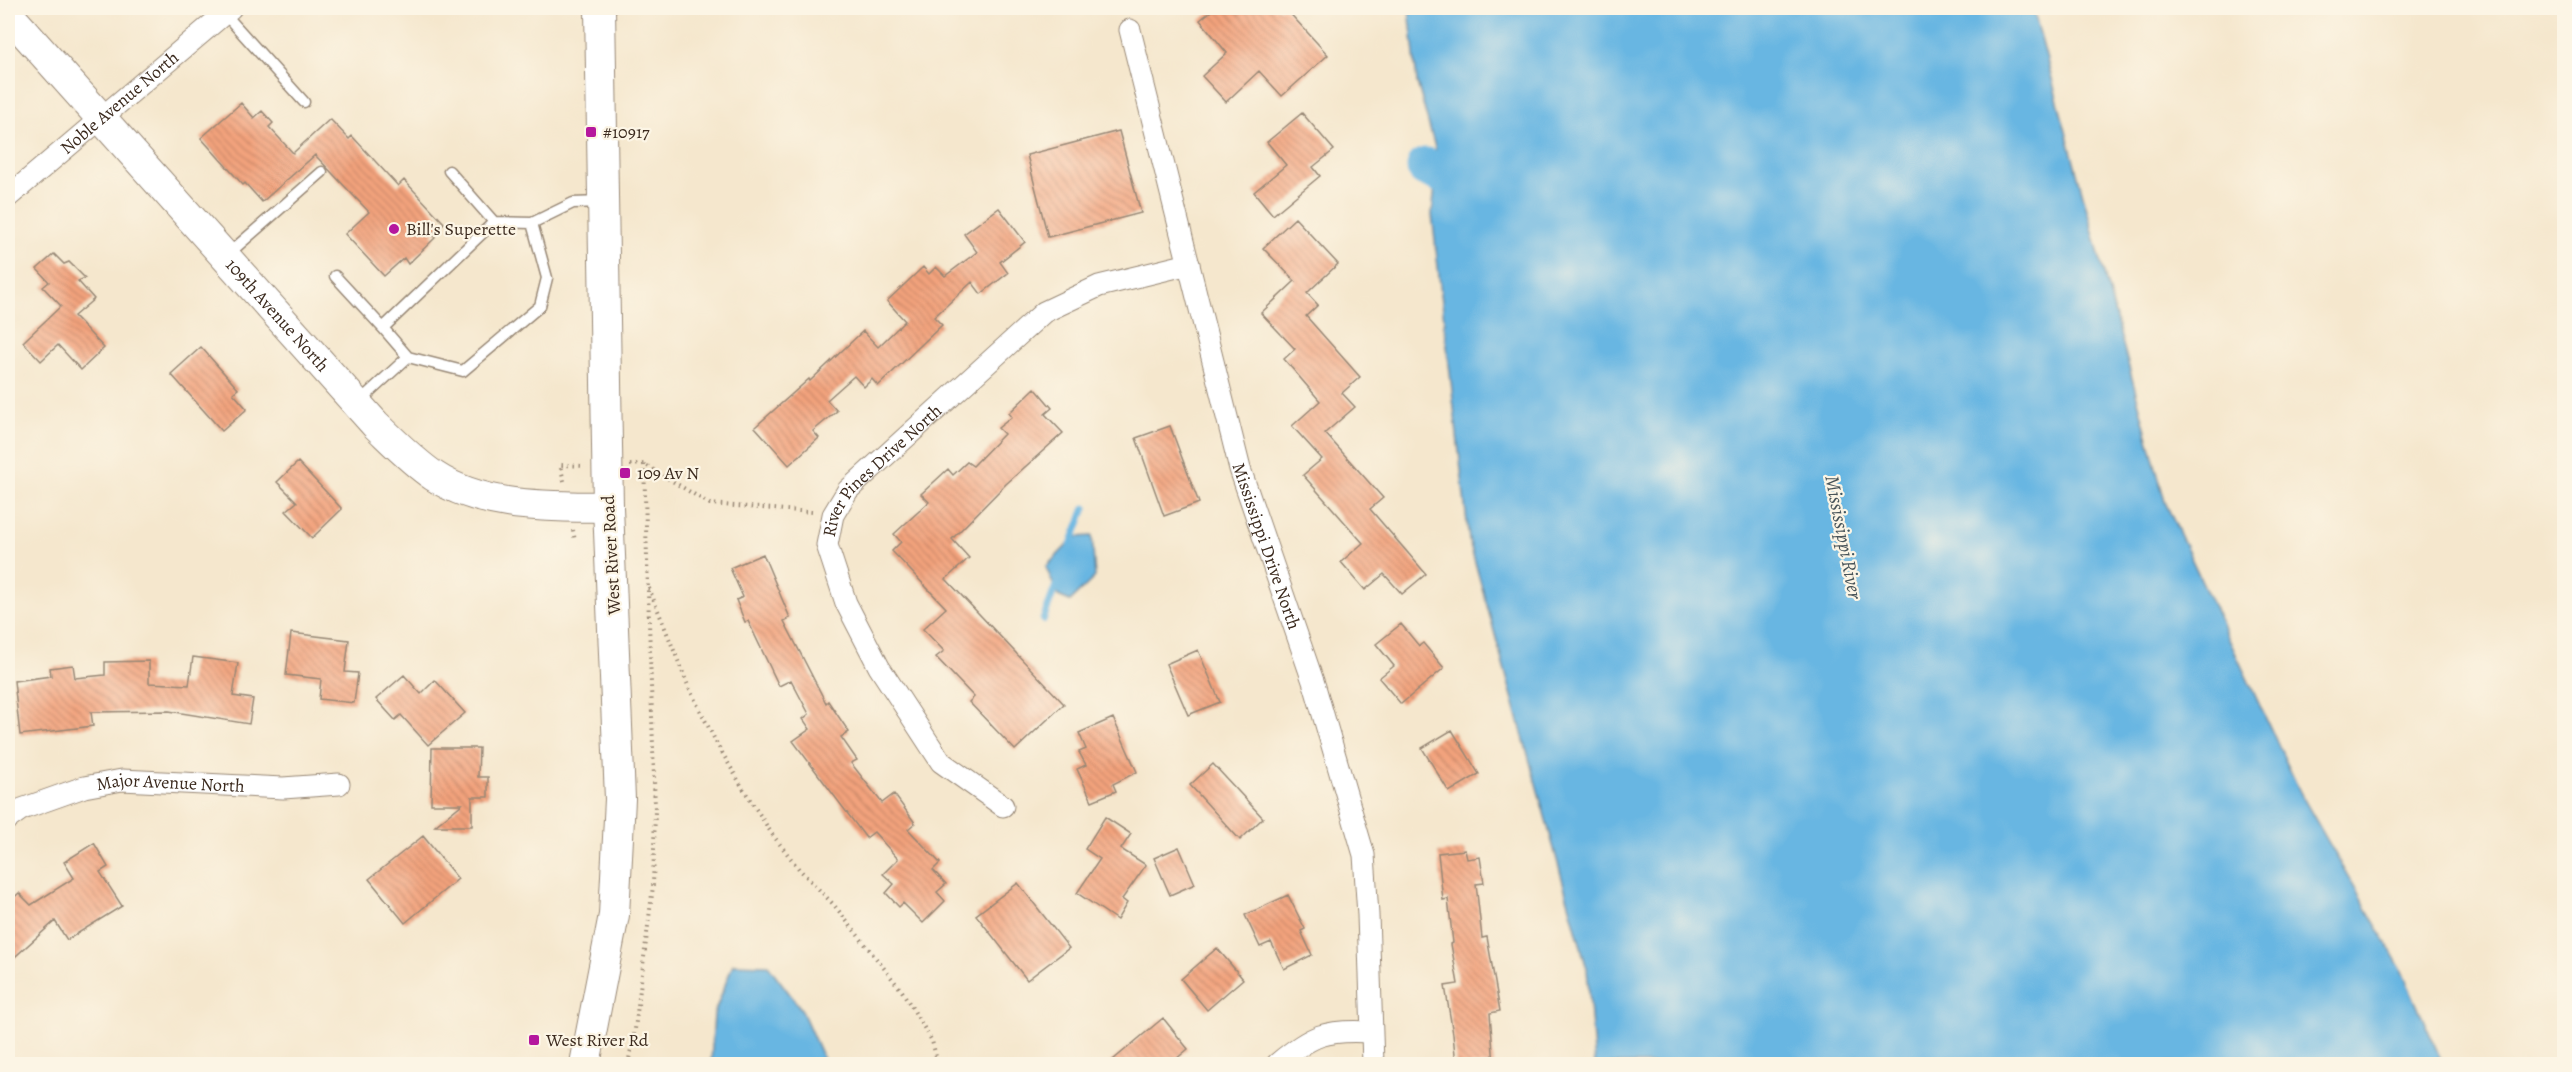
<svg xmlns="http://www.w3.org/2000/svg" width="2572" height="1072" viewBox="0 0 2572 1072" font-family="Alegreya,serif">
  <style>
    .water { fill: #68b6e2; stroke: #527080; stroke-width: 1.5 }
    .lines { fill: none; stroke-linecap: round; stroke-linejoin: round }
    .stream { stroke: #68b6e2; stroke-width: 7 }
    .river { stroke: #68b6e2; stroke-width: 39 }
    .building { fill: url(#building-back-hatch) }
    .lane-casing { stroke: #988876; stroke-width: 13 }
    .street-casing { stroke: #988876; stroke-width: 23 }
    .secondary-casing { stroke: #988876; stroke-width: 32 }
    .path { stroke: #988876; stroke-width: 4; stroke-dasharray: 1.5 4.5; stroke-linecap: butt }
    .lane { stroke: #fff; stroke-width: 10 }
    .street { stroke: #fff; stroke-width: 21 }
    .secondary { stroke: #fff; stroke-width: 30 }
    .poi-dot { fill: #b5179e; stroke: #fcf5e5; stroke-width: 2 }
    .labels { text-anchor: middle; stroke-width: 4.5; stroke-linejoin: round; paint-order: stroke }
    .street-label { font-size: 18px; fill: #3b2a1e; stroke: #fcf5e5 }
    .poi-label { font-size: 18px; fill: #3b2a1e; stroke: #fcf5e5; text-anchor: start }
    .water-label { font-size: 20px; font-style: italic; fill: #485459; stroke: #fcf5e5 }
  </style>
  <defs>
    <pattern id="building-back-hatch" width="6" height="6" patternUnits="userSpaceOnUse" patternTransform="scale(1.5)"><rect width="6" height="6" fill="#f3a37d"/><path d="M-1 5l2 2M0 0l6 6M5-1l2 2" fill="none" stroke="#c68566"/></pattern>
  </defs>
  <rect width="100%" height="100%" fill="#fcf5e5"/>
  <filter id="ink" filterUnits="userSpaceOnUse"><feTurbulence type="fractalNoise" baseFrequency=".0167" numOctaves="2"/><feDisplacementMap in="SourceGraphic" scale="12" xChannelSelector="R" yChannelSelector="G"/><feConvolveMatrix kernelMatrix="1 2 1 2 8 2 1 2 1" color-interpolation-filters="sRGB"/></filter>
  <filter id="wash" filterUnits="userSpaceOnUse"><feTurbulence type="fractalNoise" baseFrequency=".008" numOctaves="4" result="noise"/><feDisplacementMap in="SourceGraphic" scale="24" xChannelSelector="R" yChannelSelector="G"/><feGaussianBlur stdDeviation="1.35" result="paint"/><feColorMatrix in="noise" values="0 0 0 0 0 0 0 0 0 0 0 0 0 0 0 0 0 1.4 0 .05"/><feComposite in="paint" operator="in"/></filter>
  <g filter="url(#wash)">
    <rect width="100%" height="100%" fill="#f5e7cd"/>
    <!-- water -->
    <path class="water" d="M1409 8H2033L2165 502 2302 796 2401 969 2443 1064H1595L1587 969 1469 540 1432 214 1438 158 1417 82Z
      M1092 536 1095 577 1070 601 1058 596 1046 567 1075 537Z
      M733 964 768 965 801 1009 825 1063 711 1064 714 1014Z"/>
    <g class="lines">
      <!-- stream -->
      <path class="stream" d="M1070 547 1085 508
        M1043 620 1058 580"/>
      <!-- river -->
      <path class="river" d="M1426 167 1485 192"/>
    </g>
    <g id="blocks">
      <!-- building -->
      <path class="building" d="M1215 8H1285L1328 55 1282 96 1259 71 1226 102 1202 76 1227 53 1200 20Z
        M241 103 254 118 262 111 273 123 269 127 293 153 330 119 349 139 352 136 398 186 404 180 444 223 432 234 435 238 408 264 404 258 384 276 345 234 369 212 315 155 262 202 245 183 243 185 201 138Z
        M1302 113 1334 150 1313 167 1320 176 1273 215 1254 192 1286 165 1267 142Z
        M1119 131 1141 213 1048 237 1027 155Z
        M999 208 1025 242 1000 262 1008 273 981 294 972 282 934 317 942 325 878 386 872 379 864 387 854 376 827 400 837 411 813 431 819 438 789 465 755 427 809 379 810 381 863 331 878 347 905 321 887 301 923 267 929 274 936 267 945 276 977 252 964 234Z
        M1295 218 1338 264 1307 293 1318 305 1306 316 1360 377 1342 393 1355 407 1325 433 1383 498 1370 509 1426 574 1402 594 1384 574 1365 590 1341 562 1363 543 1303 475 1322 459 1292 426 1320 401 1284 359 1295 349 1261 313 1295 281 1263 248Z
        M54 254 64 264 69 262 85 278 78 281 94 299 74 316 104 348 81 370 58 345 41 361 23 342 61 306 43 287 49 282 37 269Z
        M201 347 238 389 233 393 247 409 222 431 171 374Z
        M1035 388 1052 408 1045 414 1063 433 1006 484 952 539 969 558 946 579 1064 704 1015 750 969 702 974 697 936 657 944 651 923 629 946 608 892 551 901 542 894 534 929 502 921 494 948 469 953 475 967 462 973 466 1004 434 998 428 1012 417 1009 413Z
        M1170 426 1199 503 1164 516 1136 438Z
        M298 462 342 509 312 538 286 511 297 502 277 482Z
        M763 554 790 618 784 621 826 703 828 701 849 732 841 737 857 760 851 763 882 803 894 794 915 823 908 829 940 863 933 870 946 884 937 892 945 901 923 923 903 903 899 907 886 893 894 884 883 874 898 859 874 832 866 838 793 741 810 729 803 719 809 714 791 680 779 686 748 621 745 622 736 600 743 597 730 568Z
        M1401 624 1419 646 1423 643 1444 668 1401 704 1379 678 1394 666 1376 644Z
        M291 633 349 640 345 672 358 673 354 703 319 699 321 679 286 675Z
        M1198 650 1220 702 1188 715 1166 664Z
        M193 657 238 663 233 696 253 699 249 724 169 711 91 712 93 726 20 735 14 681 51 676 50 668 73 665 75 678 105 675V662L149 661V683L189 685Z
        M404 675 421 694 435 680 465 713 428 745 401 715 395 720 376 699Z
        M1113 718 1137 772 1113 784 1116 791 1092 801 1077 769 1086 765 1079 752 1086 749 1079 733Z
        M1452 730 1479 774 1449 792 1422 748Z
        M432 748H479L478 777H488V797H472V826H435L462 804H431Z
        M1213 764 1263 818 1240 840 1190 785Z
        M1105 817 1131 834 1121 849 1146 865 1122 899 1127 903 1117 920 1077 893 1100 859 1085 849Z
        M423 836 458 879 405 923 369 879Z
        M94 843 108 867 100 872 122 906 67 940 55 921 8 963V903L19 893 31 905 74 878 64 862Z
        M1179 847 1195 884 1170 895 1154 858Z
        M1465 850 1467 859 1480 857 1484 883 1476 884 1482 938 1487 937 1500 1011 1490 1013 1494 1065H1456L1453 1034 1445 986 1458 984 1451 944 1453 943 1448 899 1443 900 1438 853Z
        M1018 883 1069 948 1027 980 976 915Z
        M1288 895 1305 929 1301 931 1312 955 1284 969 1271 942 1260 947 1245 915Z
        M1217 948 1243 979 1207 1010 1181 979Z
        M1163 1018 1188 1049 1169 1065H1107Z"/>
    </g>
  </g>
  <g filter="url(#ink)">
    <use href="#blocks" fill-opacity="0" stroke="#988876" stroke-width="1.5"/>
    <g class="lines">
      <!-- lane casing -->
      <g class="lane-casing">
        <path id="lane" d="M224 13 304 102
          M449 171 494 222 532 223
          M227 255 322 172
          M335 276 383 328
          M408 357 383 328 494 222
          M359 402 408 357 463 371 540 306 547 278 532 223 573 203 601 202"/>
      </g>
      <!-- street casing -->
      <g class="street-casing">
        <g id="street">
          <path id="s1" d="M1130 30 1240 469 1315 687 1364 855 1368 915 1373 1064"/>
          <path id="s2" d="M8 197 231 8"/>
          <path id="s3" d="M1003 806 941 762 879 667 846 603 827 545 833 515 848 490 1044 312 1099 286 1189 264"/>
          <path id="s4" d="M8 819 22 809 84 787 122 780 283 788 339 784"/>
          <path d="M1277 1064C1311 1035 1326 1029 1371 1032"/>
        </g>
      </g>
      <!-- secondary casing -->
      <g class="secondary-casing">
        <g id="secondary">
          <path id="s5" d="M8 14 375 424C394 442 412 461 434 476 484 509 551 506 608 507"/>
          <path d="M585 1064 614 915 620 799 608 507 600 8"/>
        </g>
      </g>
      <!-- path -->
      <path class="path" d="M630 465 644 464 710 504 812 512
        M564 481 560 465 584 466
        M573 530 575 541
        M649 588 689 688 717 744 744 790 772 834 799 869 834 905 902 991 932 1041 938 1064
        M628 1064 635 1029 653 886 655 810 644 464"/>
      <!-- lane -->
      <use href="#lane" class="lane"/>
      <!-- street -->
      <use href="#street" class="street"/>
      <!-- secondary -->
      <use href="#secondary" class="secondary"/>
    </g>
  </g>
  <!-- markers -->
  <g class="poi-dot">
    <rect x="585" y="126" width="12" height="12" rx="3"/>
    <circle cx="394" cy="229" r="6"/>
    <rect x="619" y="467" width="12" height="12" rx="3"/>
    <rect x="528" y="1034" width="12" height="12" rx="3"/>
  </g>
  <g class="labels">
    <!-- street labels -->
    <g class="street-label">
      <text dy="6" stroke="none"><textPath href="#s2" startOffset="146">Noble Avenue North</textPath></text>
      <text dy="6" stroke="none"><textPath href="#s5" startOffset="404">109th Avenue North</textPath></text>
      <text dy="6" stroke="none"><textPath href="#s3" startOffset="418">River Pines Drive North</textPath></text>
      <text dy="6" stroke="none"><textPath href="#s1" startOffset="534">Mississippi Drive North</textPath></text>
      <text transform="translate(611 555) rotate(-93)" y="6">West River Road</text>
      <text dy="6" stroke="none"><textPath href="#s4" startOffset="170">Major Avenue North</textPath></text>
    </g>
    <!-- poi labels -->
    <g class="poi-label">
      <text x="603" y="138">#10917</text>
      <text x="406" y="235">Bill's Superette</text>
      <text x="637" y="479">109 Av N</text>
      <text x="546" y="1046">West River Rd</text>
    </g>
    <!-- water labels -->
    <g class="water-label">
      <text transform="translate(1844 537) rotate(79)" y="7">Mississippi River</text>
    </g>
  </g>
  <!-- margin -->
  <rect width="2572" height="1072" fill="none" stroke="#fcf5e5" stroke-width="30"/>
</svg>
